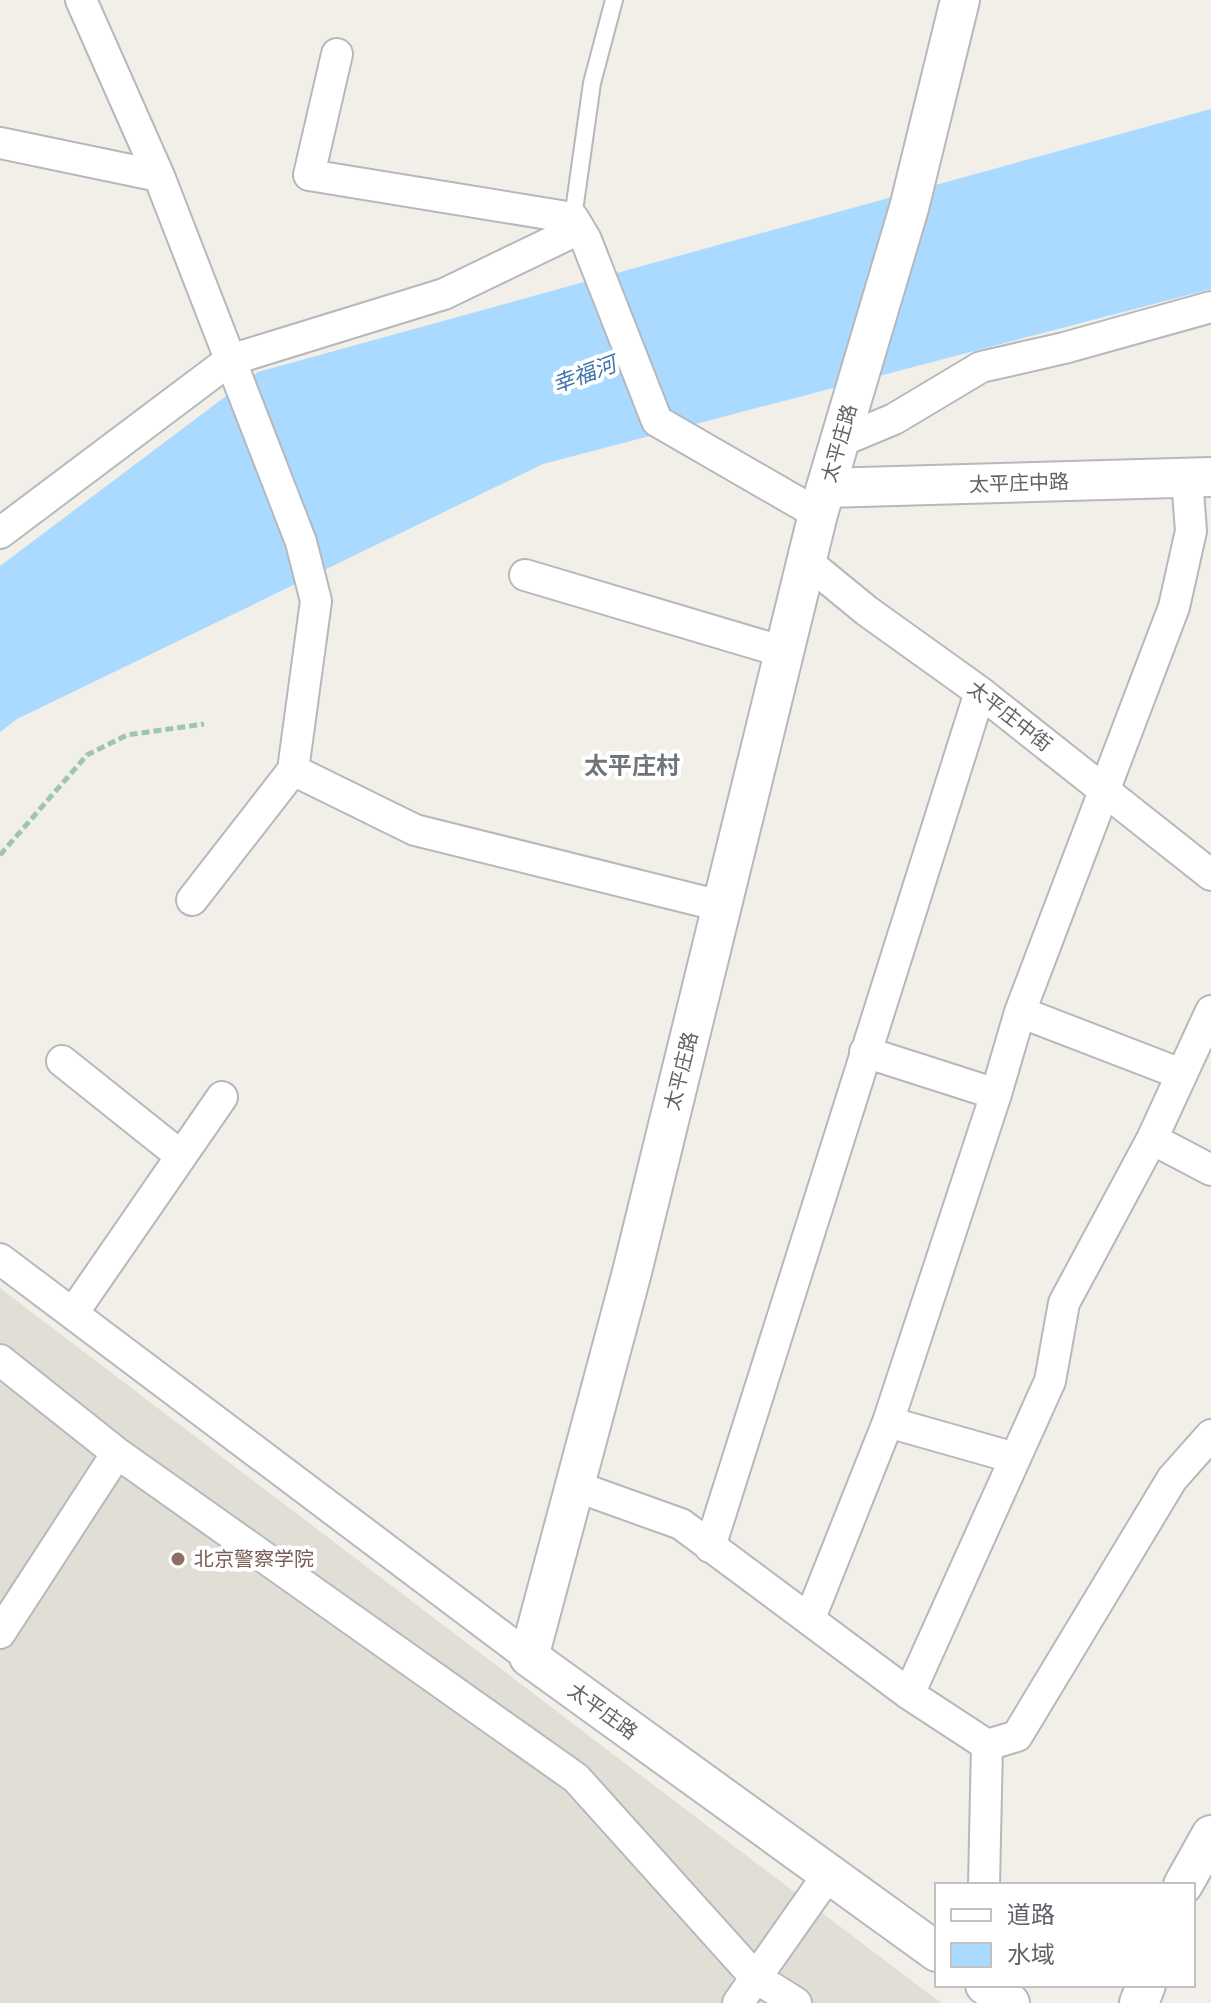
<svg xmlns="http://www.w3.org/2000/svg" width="1211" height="2003" viewBox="0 0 1211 2003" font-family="'Titillium Web','Noto Sans SC',sans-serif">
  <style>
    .education { fill: #e1ded6 }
    .water { fill: #aadaff }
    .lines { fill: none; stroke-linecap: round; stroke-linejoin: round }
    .service-casing { stroke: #b5b8bc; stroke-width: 20 }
    .minor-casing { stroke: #b5b8bc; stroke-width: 34 }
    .tertiary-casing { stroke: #b5b8bc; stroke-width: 42 }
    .path { stroke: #9cc7a9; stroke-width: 5; stroke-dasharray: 8 4; stroke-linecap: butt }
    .service { stroke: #fff; stroke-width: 16 }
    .minor { stroke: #fff; stroke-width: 30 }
    .tertiary { stroke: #fff; stroke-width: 38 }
    .education-dot { fill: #8d6e63; stroke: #fff; stroke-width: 3 }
    .labels { text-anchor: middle; stroke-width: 8; stroke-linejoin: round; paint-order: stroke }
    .street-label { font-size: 20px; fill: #5f6368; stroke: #fff }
    .education-label { font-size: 20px; fill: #785e54; stroke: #fff; text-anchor: start }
    .water-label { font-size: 22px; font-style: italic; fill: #4174aa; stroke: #fff }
    .quarter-label { font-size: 24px; font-weight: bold; fill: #70757a; stroke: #fff }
  </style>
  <rect width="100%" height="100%" fill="#f1efe8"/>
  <!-- education -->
  <path class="education" d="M0 1288 714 1831 941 2003H0Z"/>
  <!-- water -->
  <path class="water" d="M1211 109V289L543 464 17 719 0 732V566L258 372Z"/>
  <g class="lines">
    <!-- service casing -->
    <g class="service-casing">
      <path id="service" d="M573 218 592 83 614 0"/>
    </g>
    <!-- minor casing -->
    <g class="minor-casing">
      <path id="minor" d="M81 0 159 176
        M337 54 309 175 573 218 586 240 657 421 818 514
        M0 143 159 176 301 542 316 601 293 770 192 900
        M839 442 894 419 981 367 1064 348 1211 307
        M0 533 230 360 444 294 579 229
        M806 561 867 611 980 692 1211 875
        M525 575 784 652
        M293 770 415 830 721 906
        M865 1052 996 1094 1020 1012
        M62 1061 181 1156
        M1181 1074 1020 1012 1174 607 1191 531 1187 478
        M996 1094 888 1422 1015 1458
        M1152 1139 1211 1170
        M0 1259 529 1657
        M73 1313 222 1097
        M0 1360 117 1453 576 1778 755 1977 796 2003
        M575 1486 681 1524 909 1694 987 1745 984 1885
        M710 1547 980 692
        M810 1618 888 1422
        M0 1633 117 1453
        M909 1694 1050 1381 1064 1303 1152 1139 1211 1011
        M987 1745 1017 1736 1172 1479 1211 1435
        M738 2003 828 1875"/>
    </g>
    <!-- tertiary casing -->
    <g class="tertiary-casing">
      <path id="tertiary" d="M826 488 1211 477
        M1183 1885 1211 1835
        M937 1952 529 1657 632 1272 818 514 909 208 960 0
        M985 1985 1010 2003
        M1139 2003 1146 1985"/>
    </g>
    <!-- path -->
    <path class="path" d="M0 855 87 755 127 735 204 724"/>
    <!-- service -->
    <use href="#service" class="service"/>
    <!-- minor -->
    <use href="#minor" class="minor"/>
    <!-- tertiary -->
    <use href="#tertiary" class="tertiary"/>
  </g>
  <!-- markers -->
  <circle class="education-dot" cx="178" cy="1559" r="8"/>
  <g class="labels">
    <!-- street labels -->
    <g class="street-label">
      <text transform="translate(839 443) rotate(-74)" y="7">太平庄路</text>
      <text transform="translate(1019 483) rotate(-2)" y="7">太平庄中路</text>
      <text transform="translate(1010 716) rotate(38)" y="7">太平庄中街</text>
      <text transform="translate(681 1071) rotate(-76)" y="7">太平庄路</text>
      <text transform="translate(603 1711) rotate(36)" y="7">太平庄路</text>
    </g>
    <!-- education labels -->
    <g class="education-label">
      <text x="194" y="1566">北京警察学院</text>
    </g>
    <!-- water labels -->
    <g class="water-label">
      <text transform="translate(584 374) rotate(-20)" y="8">幸福河</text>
    </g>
    <!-- quarter labels -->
    <g class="quarter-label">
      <text x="632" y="774">太平庄村</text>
    </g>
  </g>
  <!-- legend -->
  <rect x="935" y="1883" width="260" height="104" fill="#ffffff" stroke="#bfc1c3" stroke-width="2"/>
  <rect x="951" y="1909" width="40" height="12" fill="#ffffff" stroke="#bfc1c3" stroke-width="2"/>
  <text x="1007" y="1923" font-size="24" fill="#5f6368">道路</text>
  <rect x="951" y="1943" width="40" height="24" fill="#aadaff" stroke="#bfc1c3" stroke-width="2"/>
  <text x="1007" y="1963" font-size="24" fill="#5f6368">水域</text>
</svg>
